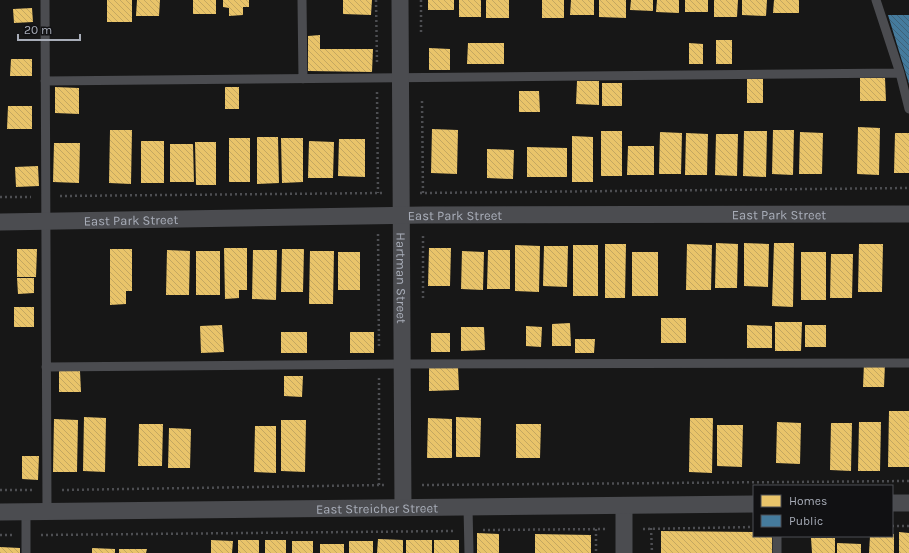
<svg xmlns="http://www.w3.org/2000/svg" width="909" height="553" viewBox="0 0 909 553" font-family="Karla,sans-serif">
  <style>
    .homes { fill: url(#homes-back-hatch) }
    .public { fill: url(#public-back-hatch) }
    .lines { fill: none; stroke-linecap: round; stroke-linejoin: round }
    .path { stroke: #4d4e52; stroke-width: 2.5; stroke-dasharray: 2 3; stroke-linecap: butt }
    .service { stroke: #4b4c50; stroke-width: 9 }
    .minor { stroke: #4b4c50; stroke-width: 17 }
    .labels { text-anchor: middle; dominant-baseline: central; stroke-width: 4; stroke-linejoin: round; paint-order: stroke }
    .street-label { font-size: 13px; fill: #a8adb8; stroke: #111113 }
  </style>
  <defs>
    <pattern id="homes-back-hatch" width="6" height="6" patternUnits="userSpaceOnUse"><rect width="6" height="6" fill="#e9c46a"/><path d="M-1 5l2 2M0 0l6 6M5-1l2 2" fill="none" stroke="#c4a760"/></pattern>
    <pattern id="public-back-hatch" width="6" height="6" patternUnits="userSpaceOnUse"><rect width="6" height="6" fill="#457b9d"/><path d="M-1 5l2 2M0 0l6 6M5-1l2 2" fill="none" stroke="#3e6279"/></pattern>
  </defs>
  <rect width="100%" height="100%" fill="#171717"/>
  <path class="homes" d="M107,0H132V22H107Z
    M137,0H160L159,16H136Z
    M193,0H216V14H193Z
    M223,0H249V7H243V15L229,16V8L223,7Z
    M343,0H372L371,15L343,14Z
    M428,0H454V10H428Z
    M459,0H481V17H459Z
    M486,0H509V18H486Z
    M542,0H564V18H542Z
    M571,0H594V15H570Z
    M599,0H626V18L599,17Z
    M631,0H653V11L630,10Z
    M657,0H679V13L656,12Z
    M685,0H708V12H685Z
    M714,0H738L737,17H714Z
    M742,0H767L766,16L742,15Z
    M774,0H799V13H773Z
    M32,8L33,22L14,23L13,9Z
    M320,35V49H373L372,72L308,71V36Z
    M716,40H732V64H716Z
    M468,43H504V64H467Z
    M689,43L703,44V64H689Z
    M429,48L450,49V70H429Z
    M11,59H32V76H10Z
    M860,78H885L886,101H860Z
    M747,79H763V103H747Z
    M577,81H599V105L576,104Z
    M602,83H622V106H602Z
    M55,87L79,88V114L55,113Z
    M225,87H239V109H225Z
    M519,91H539L540,112H519Z
    M8,106H32V129H7Z
    M858,127L880,128L879,175L857,174Z
    M432,129L458,130L457,174L431,173Z
    M110,130H132L131,184L109,183Z
    M773,130H794L793,175L772,174Z
    M601,131H622V176H601Z
    M744,131H767L766,177L743,176Z
    M660,132L682,133L681,174H659Z
    M800,132L823,133L822,174H799Z
    M686,133L708,134L707,175H685Z
    M895,133H909V173H894Z
    M716,134H738L737,176L715,175Z
    M572,136L593,137V182H572Z
    M257,137H278L279,183L257,184Z
    M229,138H250V182H229Z
    M281,138H303V182L282,183Z
    M339,139H365V177L338,176Z
    M141,141H164V183H141Z
    M309,141L334,142L333,178H308Z
    M195,142H216V185H196Z
    M54,143H80L79,183L53,182Z
    M170,144H193L194,182H170Z
    M628,146H654V175H627Z
    M527,147L567,148V177H527Z
    M487,149L514,150L513,179L487,178Z
    M38,166L39,186L16,187L15,167Z
    M716,243L738,244L737,288H715Z
    M744,243L769,244L768,287L744,286Z
    M774,243H794L793,307L772,306Z
    M605,244H626L625,298H605Z
    M687,244L712,245L711,290H686Z
    M859,244H883L882,292H858Z
    M515,245L540,246L539,292L515,291Z
    M573,245H598V296H573Z
    M544,246H568L567,287L543,286Z
    M224,248H247V290H239V298L225,299Z
    M429,248H451L450,286H428Z
    M17,249H37L36,277H17Z
    M110,249H132V291H126V304L110,305Z
    M282,249H304L303,292H281Z
    M167,250L190,251L189,295H166Z
    M253,250H277L276,300L252,299Z
    M488,250H510V289H487Z
    M196,251H220V295H196Z
    M310,251H334L333,304H309Z
    M462,251L484,252L483,290L461,289Z
    M338,252H360V290H338Z
    M632,252H658V296H632Z
    M801,252H826V300H801Z
    M831,254H853L852,298H830Z
    M17,278H34V293L18,294Z
    M14,307H34V327H14Z
    M661,318H686V343H661Z
    M775,322H802L801,351H775Z
    M570,323L571,346H552V324Z
    M222,325L224,352L201,353L200,326Z
    M747,325L772,326V348H747Z
    M805,325H826V347H805Z
    M526,326L542,327L541,347L526,346Z
    M461,327H484L485,350L461,351Z
    M281,332H307V353H281Z
    M350,332H374V353H350Z
    M431,333H450V352H431Z
    M575,339H595L594,353H575Z
    M864,363L885,364L884,387H863Z
    M458,367L459,390L429,391V368Z
    M59,371H80L81,392H59Z
    M284,376H303L302,397L284,396Z
    M889,411H909V467H888Z
    M84,417L106,418L105,472L83,471Z
    M456,417L481,418L480,457H456Z
    M428,418L452,419V458H427Z
    M690,418H713L712,473L689,472Z
    M54,419L78,420L77,472H53Z
    M281,420H306L305,472L281,471Z
    M777,422L801,423L800,464L776,463Z
    M859,422H881L880,471H858Z
    M831,423H852L851,471L830,470Z
    M139,424H163L162,466H138Z
    M516,424H541L540,458H516Z
    M717,425H743L742,467L717,466Z
    M255,426H276V473L254,472Z
    M169,428L191,429L190,468H168Z
    M22,456H39L38,480L22,479Z
    M661,531L754,532V536H772V553H661Z
    M899,532L909,533V553H899Z
    M477,533L499,534V553H477Z
    M535,534L591,535V553H535Z
    M892,534H894V553H869L870,536H892Z
    M811,538H835V553H812Z
    M378,539L403,540V553H377Z
    M211,540L233,541L232,553H211Z
    M238,540H259V553H238Z
    M265,540H286V553H265Z
    M406,540H432V553H406Z
    M434,540H459V553H434Z
    M292,541H313V553H292Z
    M349,541H373V553H349Z
    M837,543L861,544V553H837Z
    M320,544H344V553H320Z
    M0,547L20,548V553H0Z
    M92,548L115,549V553H92Z
    M119,549H147L146,553H119Z"/>
  <path class="public" d="M888,15H909V84Z"/>
  <g class="lines">
    <path class="path" d="M376,0L377,63
      M421,0V32
      M377,92L378,193
      M422,101L423,194
      M420,193L909,188
      M60,196L383,193
      M0,197H31
      M378,234L379,349
      M423,298V233
      M379,378V485
      M422,485L909,481
      M0,490H33
      M62,490L385,485
      M892,526H909
      M651,528L652,553
      M596,529V553
      M643,529L754,527
      M483,530L606,529
      M0,535H12
      M41,535L454,531"/>
    <path class="service" d="M45,0L47,511
      M302,0L303,79
      M876,0L900,73L909,109
      M45,81L900,73
      M46,367L402,364L909,363
      M468,507L469,553
      M26,511V553
      M777,536V553"/>
    <g class="minor">
      <path id="s1" d="M400,0L403,507"/>
      <path id="s2" d="M0,222L423,215L909,214"/>
      <path d="M892,503H909"/>
      <path d="M624,506V553"/>
      <path id="s3" d="M0,512L754,504"/>
    </g>
  </g>
  <g class="labels">
    <g class="street-label">
      <text stroke="none"><textPath href="#s2" startOffset="779">East Park Street</textPath></text>
      <text stroke="none"><textPath href="#s2" startOffset="455">East Park Street</textPath></text>
      <text stroke="none"><textPath href="#s2" startOffset="131">East Park Street</textPath></text>
      <text stroke="none"><textPath href="#s1" startOffset="278">Hartman Street</textPath></text>
      <text stroke="none"><textPath href="#s3" startOffset="377">East Streicher Street</textPath></text>
    </g>
  </g>
  <rect x="753" y="485" width="140" height="52" fill="#111113" stroke="#4d4f55"/>
  <rect x="761" y="495" width="20" height="12" fill="#e9c46a" stroke="#4d4f55"/>
  <text x="789" y="505" font-size="12" fill="#a8adb8">Homes</text>
  <rect x="761" y="515" width="20" height="12" fill="#457b9d" stroke="#4d4f55"/>
  <text x="789" y="525" font-size="12" fill="#a8adb8">Public</text>
  <path d="M18 34v6h62v-6" fill="none" stroke="#a8adb8" stroke-width="2"/>
  <text x="24" y="34" font-size="12" fill="#a8adb8" stroke="#111113" stroke-width="3" paint-order="stroke">20 m</text>
</svg>
